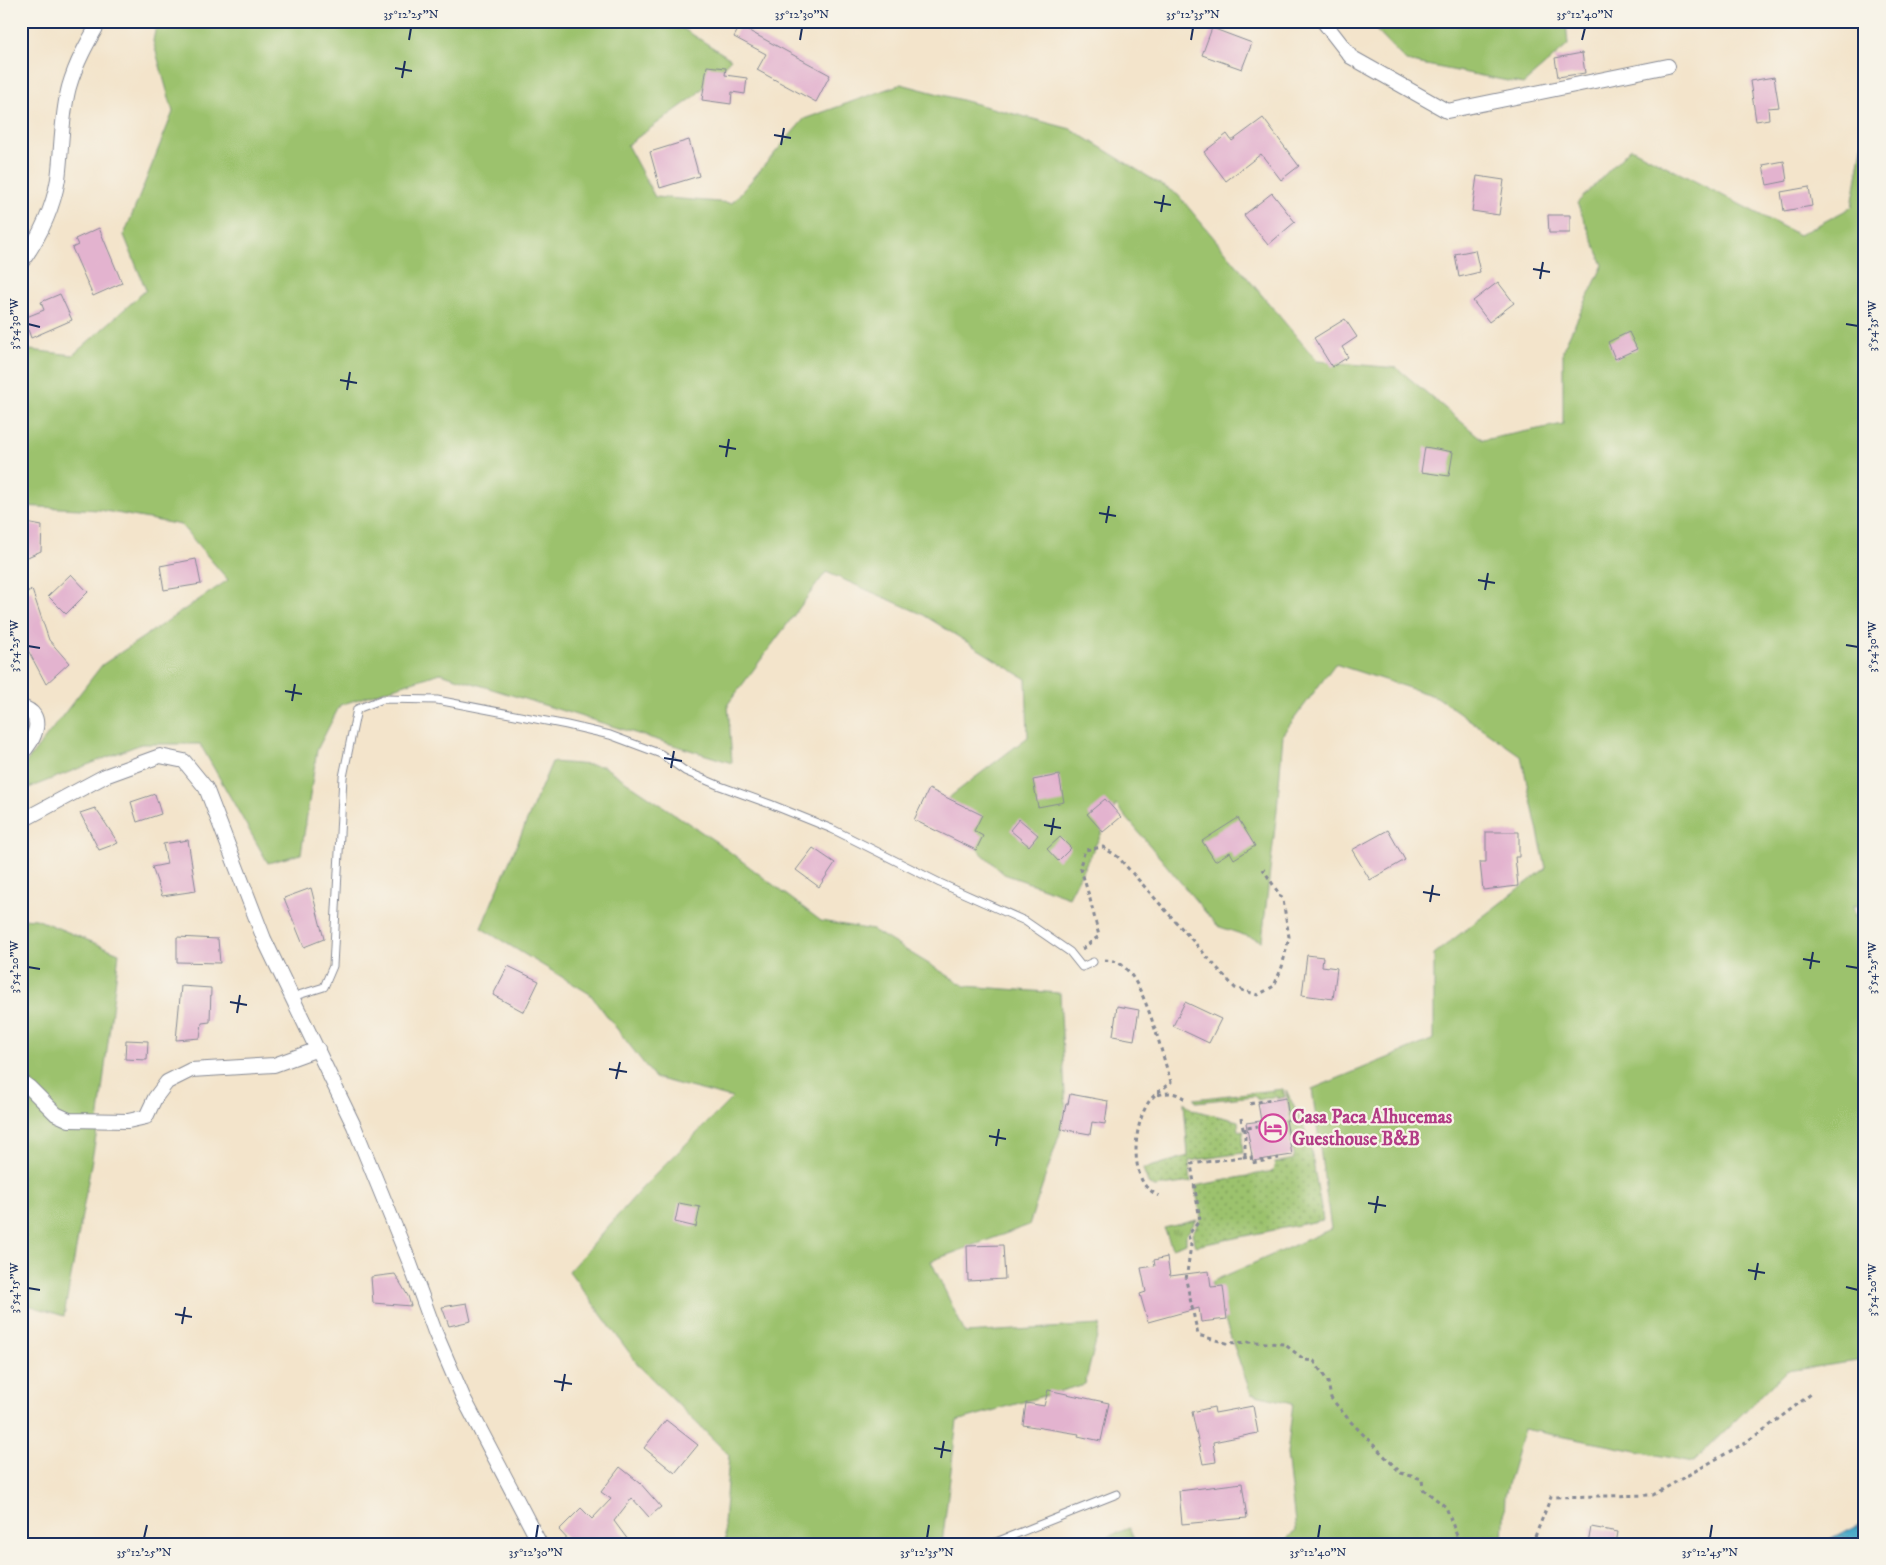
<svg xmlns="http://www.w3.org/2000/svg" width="1886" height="1565" viewBox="0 0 1886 1565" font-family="'IM FELL DW Pica',serif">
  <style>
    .grass { fill: #9cc26d; stroke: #5c7866 }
    .park { fill: url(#park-tufts); stroke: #5c7866 }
    .garden { fill: url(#garden-dots); stroke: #5c7866 }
    .water { fill: url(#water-ripples); stroke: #326c92 }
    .building { fill: #e3b3cf }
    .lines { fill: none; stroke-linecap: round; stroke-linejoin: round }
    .lane-casing { stroke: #878a94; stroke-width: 9 }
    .street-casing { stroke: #878a94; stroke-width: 16 }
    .path { stroke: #878a94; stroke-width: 3; stroke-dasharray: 4 4; stroke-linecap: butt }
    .lane { stroke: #fff; stroke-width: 7 }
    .street { stroke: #fff; stroke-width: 14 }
    .ticks { fill: none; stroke: #1b2f5e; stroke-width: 2 }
    .labels { text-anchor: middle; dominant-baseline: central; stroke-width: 4.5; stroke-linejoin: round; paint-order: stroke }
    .hotel-label { font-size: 19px; font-weight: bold; fill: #b23c85; stroke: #f7f3e8; text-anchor: start }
    .neatline { fill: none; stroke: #1b2f5e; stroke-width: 2 }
    .ticks-label { font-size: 12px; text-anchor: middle; fill: #1b2f5e }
  </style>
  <defs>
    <pattern id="park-tufts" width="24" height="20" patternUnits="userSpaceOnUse" patternTransform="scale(1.25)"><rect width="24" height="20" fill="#9cc26d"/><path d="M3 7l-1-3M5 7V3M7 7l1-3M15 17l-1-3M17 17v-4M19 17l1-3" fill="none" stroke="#7e9e5d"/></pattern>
    <pattern id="garden-dots" width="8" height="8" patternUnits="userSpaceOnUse" patternTransform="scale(1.25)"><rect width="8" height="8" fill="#9cc26d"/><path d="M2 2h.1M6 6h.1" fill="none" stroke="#7e9e5d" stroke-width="1.8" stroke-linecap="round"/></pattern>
    <pattern id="water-ripples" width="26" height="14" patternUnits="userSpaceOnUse" patternTransform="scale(1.25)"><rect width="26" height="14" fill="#48a9c7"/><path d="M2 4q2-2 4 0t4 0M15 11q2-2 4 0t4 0" fill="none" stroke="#3b8aa5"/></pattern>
  </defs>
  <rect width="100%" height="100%" fill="#f7f3e8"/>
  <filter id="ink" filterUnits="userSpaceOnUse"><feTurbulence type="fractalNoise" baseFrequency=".02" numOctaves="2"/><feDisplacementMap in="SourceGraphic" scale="10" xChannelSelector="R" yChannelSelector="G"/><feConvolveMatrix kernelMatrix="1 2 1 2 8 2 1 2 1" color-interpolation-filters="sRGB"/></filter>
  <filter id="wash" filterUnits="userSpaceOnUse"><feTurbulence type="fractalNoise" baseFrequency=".0096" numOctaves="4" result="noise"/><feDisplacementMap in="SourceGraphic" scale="20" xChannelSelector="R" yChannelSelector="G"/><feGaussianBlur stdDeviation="1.12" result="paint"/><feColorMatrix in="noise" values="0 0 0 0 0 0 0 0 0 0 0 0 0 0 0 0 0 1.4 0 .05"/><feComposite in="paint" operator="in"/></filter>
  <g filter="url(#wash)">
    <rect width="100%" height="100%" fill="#f3e4cb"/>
    <path class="grass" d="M157,21H671L731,59L694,97L627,145L655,197L732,203L804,119L901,84L1071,129L1178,195L1317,361L1397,368L1483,440L1563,424V349L1603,265L1577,203L1631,148L1799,235L1852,207L1865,129V909L1853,905L1865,962V1360L1786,1371L1693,1462L1524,1429L1505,1495L1503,1544H1280L1296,1531L1287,1454L1293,1403L1251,1394L1211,1282L1331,1229L1312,1089L1434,1039V954L1546,868L1521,756L1437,697L1335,664L1283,734L1277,810L1262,941L1217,926L1116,805L1069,897L1004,874L934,809L1028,737L1026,679L922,614L826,572L728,704L732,763L440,673L340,705L317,750L301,854L268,863L200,744H141L21,791V769L102,665L228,580L181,525L100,510L21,506V349L73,355L146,290L124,235L173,112L153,41Z
      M1367,21H1566L1568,45L1523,84L1406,61Z
      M552,762L603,766L718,843L821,921L873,930L965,986L1060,993L1066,1115L1029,1225L931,1261L965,1333L1100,1325L1085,1384L957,1421L942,1544H726L724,1524L729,1455L640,1367L569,1271L643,1187L732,1098L655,1078L590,994L481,928Z
      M21,918L36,919L119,953L97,1131L64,1316L21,1303Z
      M1129,1528L1136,1544H1090Z"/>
    <path class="park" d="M1197,1220L1186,1235V1243L1172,1248L1164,1228Z"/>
    <path class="garden" d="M1283,1089L1285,1097L1277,1099L1276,1096L1258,1100L1254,1096L1196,1102L1194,1099Z
      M1286,1090L1309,1138L1323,1220L1196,1246L1192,1234L1201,1218L1195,1186L1273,1171L1275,1163L1294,1159L1288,1122L1291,1121Z
      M1184,1102L1193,1110L1238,1121L1239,1131L1244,1130L1242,1140L1243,1153L1189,1161L1191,1182L1155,1187L1149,1185L1143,1169L1188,1156Z"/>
    <path class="water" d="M1865,1521V1544H1821Z"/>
    <g id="blocks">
      <path class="building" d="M740,26L830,75L816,102L757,70L766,54L734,37Z
        M1212,28L1252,43L1242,69L1202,55Z
        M1582,53L1585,73L1558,77L1555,58Z
        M707,66L726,68L725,75L747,78L745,94L732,92L731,104L702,100Z
        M1774,77L1779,107L1768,108L1769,119L1756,121L1750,81Z
        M1263,118L1299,166L1281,180L1261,154L1226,181L1204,152L1227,134L1232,141Z
        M689,140L699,176L660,188L650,152Z
        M1784,161L1787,181L1767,185L1763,165Z
        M1477,176L1504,180L1499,215L1472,211Z
        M1809,187L1812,206L1784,211L1781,192Z
        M1272,193L1295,222L1268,245L1244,215Z
        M1548,215H1570V233H1549Z
        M99,228L122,283L93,296L72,248L78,245L75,239Z
        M1475,250L1480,272L1459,277L1455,254Z
        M1498,282L1514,303L1489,322L1473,301Z
        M60,294L72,320L31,338L24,318L44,310L41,302Z
        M1345,319L1357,337L1342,347L1348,357L1332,367L1314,338Z
        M1629,332L1637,349L1615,359L1608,342Z
        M1425,447L1453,452L1449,476L1421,472Z
        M21,522L42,526L41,551L21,560Z
        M196,559L201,584L164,590L160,566Z
        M71,574L88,592L66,614L48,596Z
        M32,590L49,640L69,663L46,684L21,637V594Z
        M1059,775L1064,802L1038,807L1033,780Z
        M929,789L982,815L974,831L983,836L976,850L914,820Z
        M155,794L161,814L137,822L131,802Z
        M1105,799L1121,817L1103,832L1087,814Z
        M95,808L106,824L118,843L99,850L80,813Z
        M1238,818L1255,846L1234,859L1230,852L1215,861L1202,841Z
        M1019,819L1038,835L1029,846L1010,830Z
        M1388,830L1405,860L1370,880L1352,850Z
        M1486,832H1519V857H1515L1518,886L1483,890L1480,862H1486Z
        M1060,837L1071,848L1058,861L1047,849Z
        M188,840L196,891L162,896L152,867L167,864L163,844Z
        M813,848L835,863L819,887L796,870Z
        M311,888L324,939L304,947L284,898Z
        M177,937L218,939L220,963L177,962Z
        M1307,955L1323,957L1322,966L1337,968L1333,999L1302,995Z
        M508,966L539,981L524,1012L493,995Z
        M181,986L211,988L210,1022L202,1023L200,1038L176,1040Z
        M1185,1002L1221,1019L1209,1043L1173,1026Z
        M1117,1006L1139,1010L1134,1040L1113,1036Z
        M126,1040L148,1041L147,1060L125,1059Z
        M1070,1094L1108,1101L1105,1124L1092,1122L1090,1134L1061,1129L1066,1104H1068Z
        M1286,1098L1289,1120H1286L1292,1155L1253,1161L1246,1123L1261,1121L1258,1103Z
        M679,1203L700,1207L696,1227L675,1222Z
        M1003,1245L1005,1279L968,1281L967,1246Z
        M1167,1257L1170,1276L1209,1271L1211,1287L1223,1286L1227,1319L1201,1322L1199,1308L1148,1322L1140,1294L1146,1292L1141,1268L1155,1266L1154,1260Z
        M395,1274L408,1296L411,1306L373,1303L371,1277Z
        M467,1303L471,1321L449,1326L442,1307Z
        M1048,1390L1109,1403L1101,1441L1078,1436L1079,1434L1023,1425L1026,1403L1044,1406Z
        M1253,1406L1258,1433L1213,1442L1216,1462L1203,1464L1192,1412L1214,1407L1215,1413Z
        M666,1420L698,1445L675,1473L644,1448Z
        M620,1467L640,1483L661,1507L649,1517L632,1498L614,1521L631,1544H572L559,1530L581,1508L592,1519L611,1499L601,1492Z
        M1242,1483L1247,1518L1182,1524L1179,1491Z
        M1591,1527L1618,1532L1616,1544H1588Z"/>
    </g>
  </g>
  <g filter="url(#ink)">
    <use href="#blocks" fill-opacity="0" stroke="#878a94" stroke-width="1"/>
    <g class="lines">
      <g class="lane-casing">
        <path id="lane" d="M292,997L324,987L333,966L343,777L357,709L383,699L437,700L567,725L610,735L661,754L685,771L720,786L770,804L832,829L940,883L1025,921L1070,952L1082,967L1093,962
          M991,1544L1117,1494"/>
      </g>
      <g class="street-casing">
        <path id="street" d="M1323,21L1351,57L1447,111L1668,66
          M21,263C39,238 53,209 58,179C62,148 61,117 69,87C76,63 87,43 100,21
          M21,707C47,713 35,741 21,754
          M21,821L105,776L160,756L184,761L206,788L264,939L354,1126L409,1261L435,1332L463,1397L540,1544
          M21,1081L29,1087L56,1114L69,1120L128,1121L146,1117L155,1098L167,1082L191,1070L274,1065L318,1049"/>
      </g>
      <path class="path" d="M1082,949L1099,936L1090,899L1080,866L1085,850L1103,847L1118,857L1235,988L1258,995L1274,986L1282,967L1289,937L1283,900L1263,869
        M1104,960C1111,960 1116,961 1122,965C1146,984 1161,1052 1171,1082C1164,1088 1153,1095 1148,1103C1135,1124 1131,1163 1144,1184C1147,1189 1154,1193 1159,1196
        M1158,1095C1171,1091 1176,1093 1187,1100
        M1250,1104L1271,1099
        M1241,1118L1243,1129L1258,1126
        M1245,1128V1156L1242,1157L1251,1156L1252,1163L1279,1158
        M1242,1157L1191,1164L1200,1220L1188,1235L1191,1245L1186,1280L1198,1335L1226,1343L1254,1342L1284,1344L1305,1360L1314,1361L1328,1382L1331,1398L1350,1421L1401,1473L1422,1479L1423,1489L1446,1507L1460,1544
        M1532,1544L1551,1497L1653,1495L1741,1445L1765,1429L1811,1394"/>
      <use href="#lane" class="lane"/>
      <use href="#street" class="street"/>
    </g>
  </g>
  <path class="ticks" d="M409,40L411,28M800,40L802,28M1191,40L1193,28M1582,40L1585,28M395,68L412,71M402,78L405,61M774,135L791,138M781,145L784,128M1154,202L1171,205M1161,212L1164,195M1533,269L1550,272M1540,279L1543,262M28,324L40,327M1846,324L1858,326M340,380L357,383M347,390L350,372M719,446L736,449M726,457L729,439M1099,513L1116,516M1106,523L1109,506M1478,580L1495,583M1485,590L1488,573M1846,645L1858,647M28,646L40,648M285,691L302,694M292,701L295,684M664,758L682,761M671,768L674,751M1044,825L1061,828M1051,835L1054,818M1423,892L1440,895M1430,902L1433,885M1803,959L1820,962M1846,966L1858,968M28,967L40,969M1810,969L1813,952M230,1002L247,1005M237,1013L240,995M609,1069L627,1072M616,1079L620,1062M989,1136L1006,1139M996,1146L999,1129M1368,1203L1386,1206M1375,1213L1378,1196M1748,1270L1765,1273M1755,1280L1758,1263M1846,1287L1858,1290M28,1288L40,1290M175,1314L192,1317M182,1324L185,1307M554,1381L572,1384M562,1391L565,1374M934,1448L951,1451M941,1458L944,1441M144,1538L147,1525M536,1538L538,1525M927,1538L929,1525M1318,1538L1320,1525M1710,1538L1712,1525"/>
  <defs>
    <g id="hotel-ring" transform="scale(1.4375)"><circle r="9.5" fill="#f7f3e8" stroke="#d1479c" stroke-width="1.5"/><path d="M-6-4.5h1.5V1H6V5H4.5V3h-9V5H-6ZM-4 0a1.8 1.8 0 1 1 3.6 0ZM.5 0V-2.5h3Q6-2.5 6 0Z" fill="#d1479c"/></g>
  </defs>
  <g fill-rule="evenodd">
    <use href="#hotel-ring" x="1273" y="1128"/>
  </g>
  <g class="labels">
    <g class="hotel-label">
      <text x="1292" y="1117">Casa Paca Alhucemas<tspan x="1292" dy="22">Guesthouse B&amp;B</tspan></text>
    </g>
  </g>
  <rect width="1886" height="1565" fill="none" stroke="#f7f3e8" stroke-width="55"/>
  <rect x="28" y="28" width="1830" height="1510" class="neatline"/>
  <g class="ticks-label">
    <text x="411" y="18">35°12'25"N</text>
    <text x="802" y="18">35°12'30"N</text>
    <text x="1193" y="18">35°12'35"N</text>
    <text x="1585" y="18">35°12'40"N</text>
    <text transform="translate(14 324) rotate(-90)" y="4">3°54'30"W</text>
    <text transform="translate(1872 326) rotate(-90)" y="4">3°54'35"W</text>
    <text transform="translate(14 646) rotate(-90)" y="4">3°54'25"W</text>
    <text transform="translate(1872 647) rotate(-90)" y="4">3°54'30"W</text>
    <text transform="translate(14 967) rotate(-90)" y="4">3°54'20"W</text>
    <text transform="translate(1872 968) rotate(-90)" y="4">3°54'25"W</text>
    <text transform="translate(14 1288) rotate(-90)" y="4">3°54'15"W</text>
    <text transform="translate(1872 1290) rotate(-90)" y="4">3°54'20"W</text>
    <text x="144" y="1556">35°12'25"N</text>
    <text x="536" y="1556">35°12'30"N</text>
    <text x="927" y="1556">35°12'35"N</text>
    <text x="1318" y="1556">35°12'40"N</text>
    <text x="1710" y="1556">35°12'45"N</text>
  </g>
</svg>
